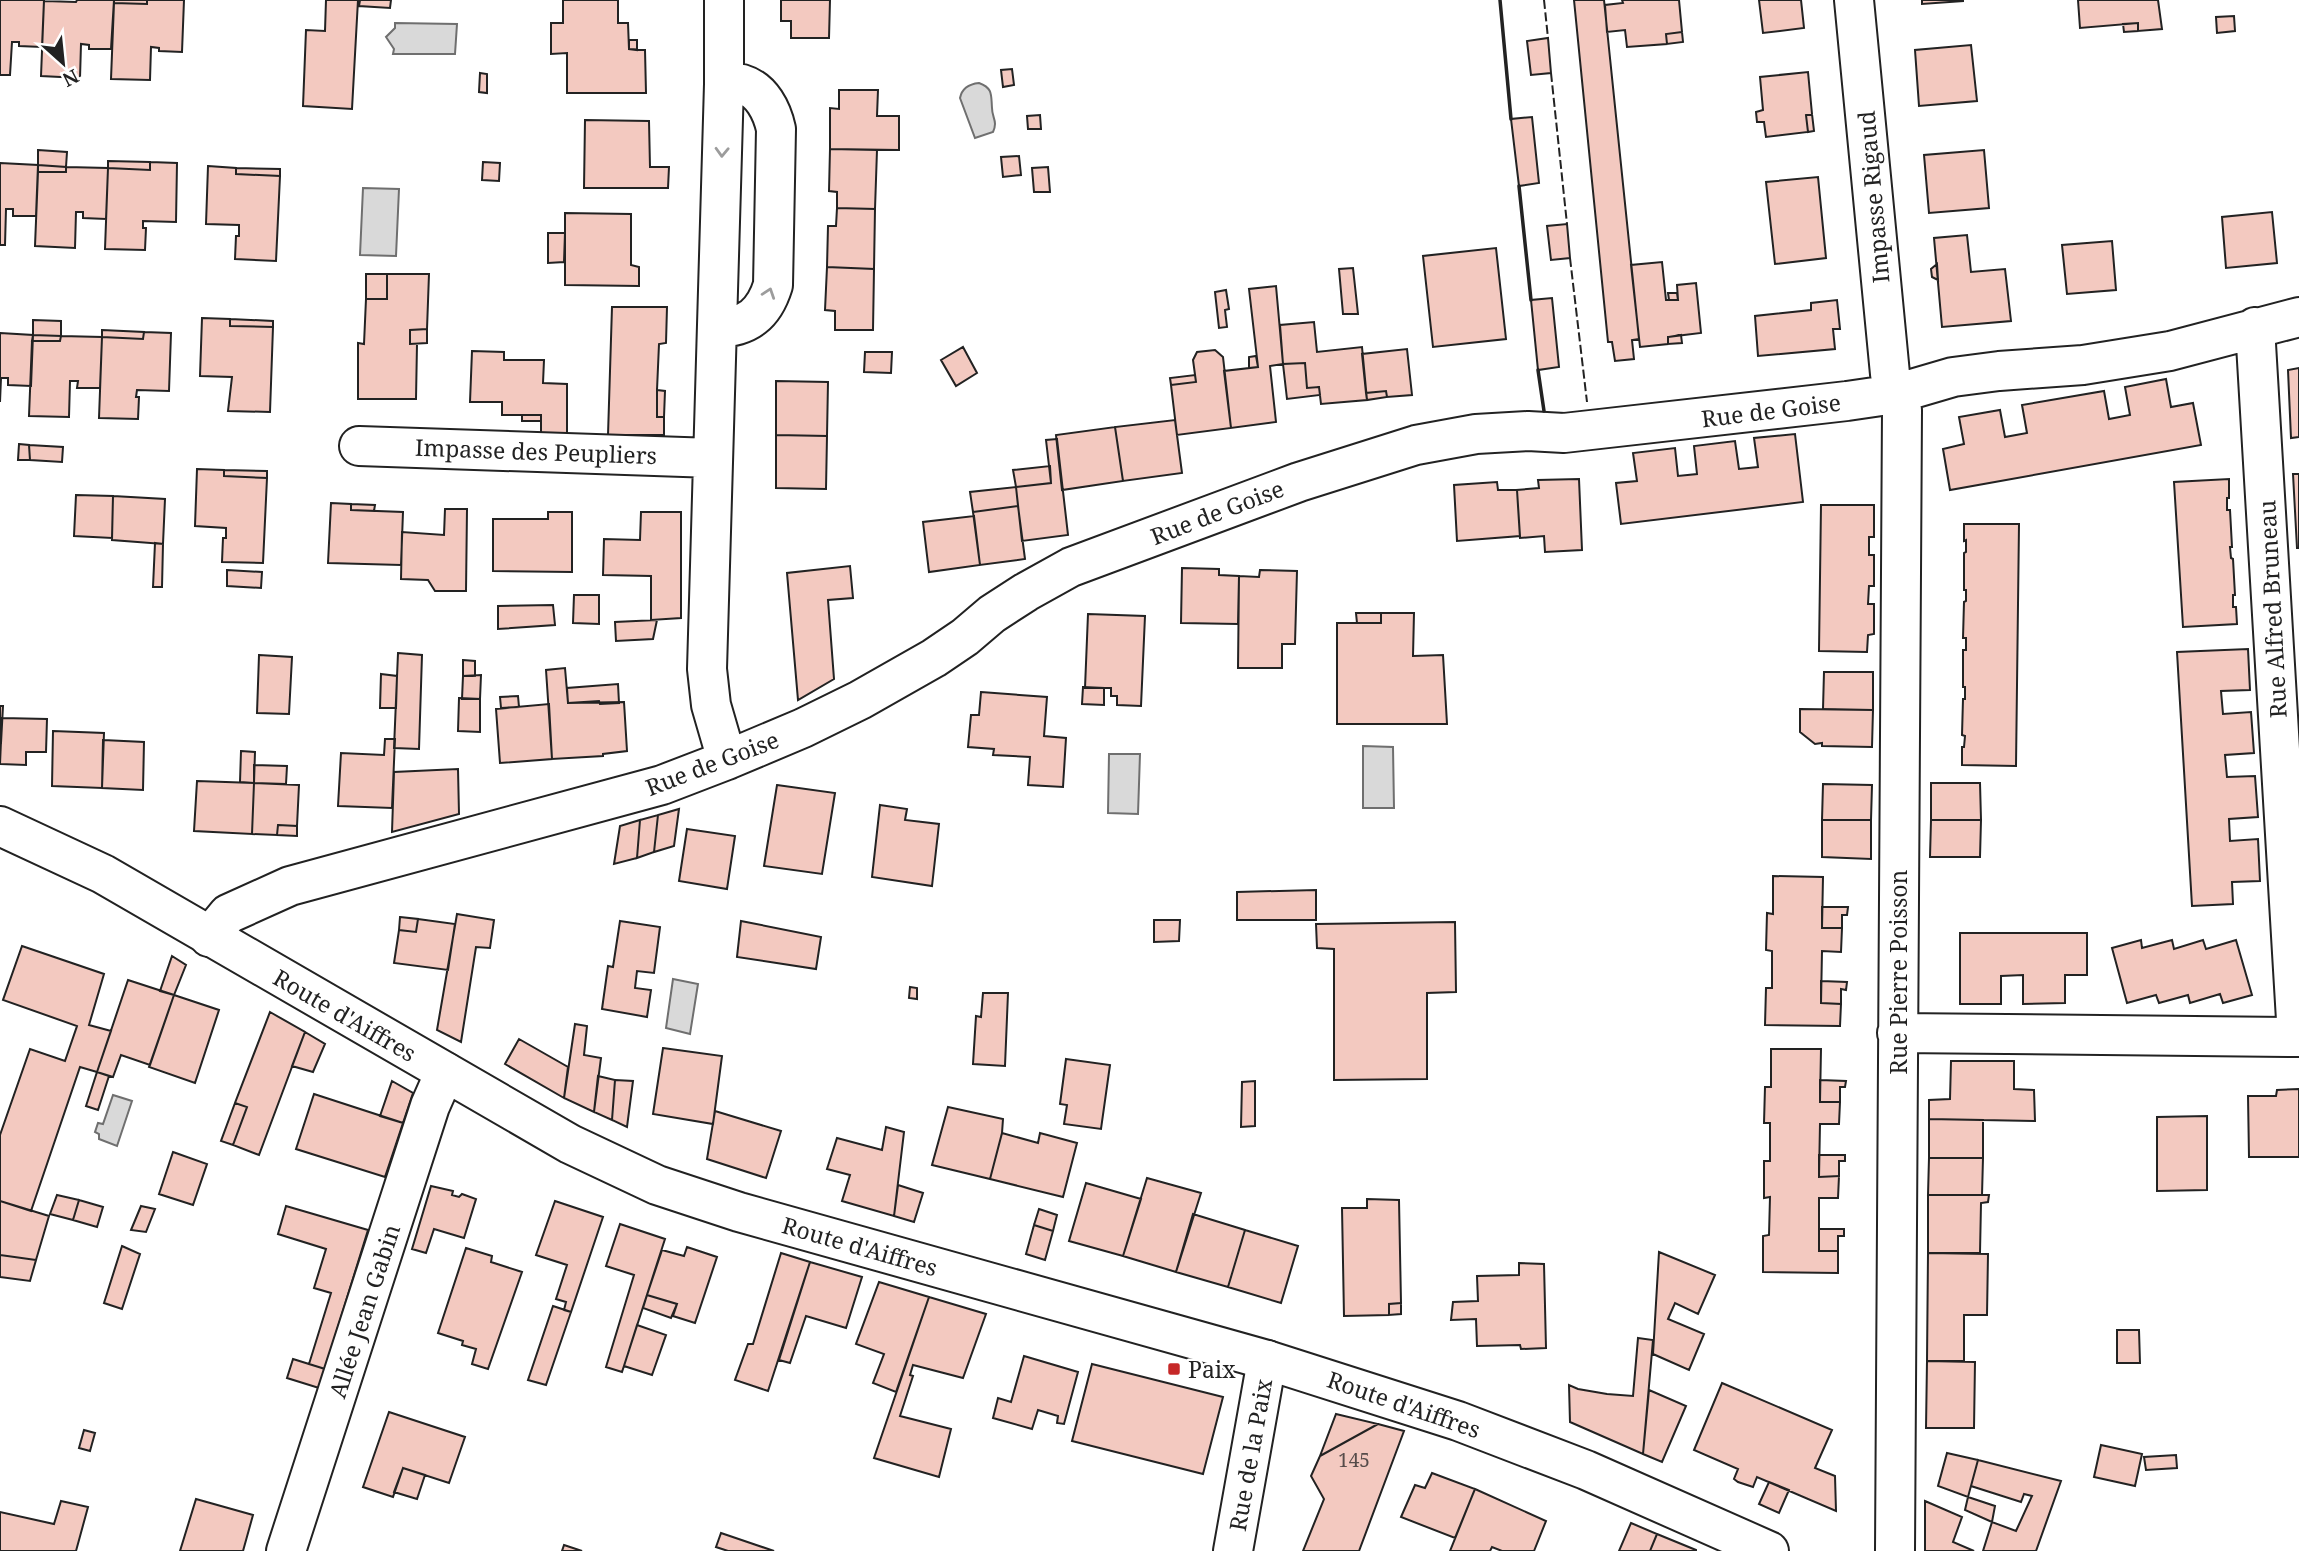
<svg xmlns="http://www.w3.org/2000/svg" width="2299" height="1551" viewBox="0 0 2299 1551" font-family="'Noto Serif',serif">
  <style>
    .water { fill: #d9d9d9; stroke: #6f6f6f; stroke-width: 2 }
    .building { fill: #f3c9c0; stroke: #222; stroke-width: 2 }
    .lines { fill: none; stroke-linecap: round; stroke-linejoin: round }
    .minor-casing { stroke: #222; stroke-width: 42 }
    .major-casing { stroke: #222; stroke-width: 42 }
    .minor { stroke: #fff; stroke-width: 38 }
    .major { stroke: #fff; stroke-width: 38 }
    .fence { stroke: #222; stroke-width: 2; stroke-dasharray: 9 3.5; stroke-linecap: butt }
    .wall { stroke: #222; stroke-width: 3.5 }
    .oneway { stroke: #9c9c9c }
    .poi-dot { fill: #c62828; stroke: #fff; stroke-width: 2.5 }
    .labels { text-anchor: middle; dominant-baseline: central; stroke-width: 5; stroke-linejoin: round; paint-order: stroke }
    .number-label { font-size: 19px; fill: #564c4a }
    .street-label { font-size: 23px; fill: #222; stroke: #fff }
    .poi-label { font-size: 23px; fill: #222; stroke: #fff; text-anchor: start }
  </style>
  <rect width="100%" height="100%" fill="#fff"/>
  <path class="water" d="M395,23L457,24L455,54H393L394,49L386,37L395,28Z
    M979,83C993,88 991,95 992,108C992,118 998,121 993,132L975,138L960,98C962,88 969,84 979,83Z
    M363,188L399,189L396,256L360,255Z
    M1363,746L1393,747L1394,808H1363Z
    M1109,754H1140L1138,814L1108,813Z
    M673,979L698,984L690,1034L666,1028Z
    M113,1095L132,1101L117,1146L99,1139V1134L95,1132L98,1123L103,1124Z"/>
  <path class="building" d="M0,0H44L42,47L19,46V42H12L10,75H0Z
    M77,0H114L111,49H89V45L81,44L80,78L41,76L44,1L76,2Z
    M114,0H147V4L114,3Z
    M147,0H184L182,52L159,51V48L151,47L150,80L111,79L114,3L147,4Z
    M326,0H358L352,109L303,106L306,30L325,31Z
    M360,0H391L390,8L359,6Z
    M563,0H618V23H628L629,49L645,50L646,93H567V53L551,54V23H563Z
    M781,0H830L829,38H791V21H781Z
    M1574,0H1604L1639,339L1632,340L1634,359L1615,361L1612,342H1608Z
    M1622,0H1679L1682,32L1666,34L1667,44L1627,47L1625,30L1607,32L1605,5L1623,3Z
    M1759,0H1801L1804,28L1763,33Z
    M1922,0H1963V1L1922,4Z
    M2078,0H2158L2162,29L2138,31V23L2080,28Z
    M2234,16L2235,31L2217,33L2216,17Z
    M2138,23V31L2124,32L2123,24Z
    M1682,32L1683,42L1667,44L1666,34Z
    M1548,38L1551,73L1531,75L1527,41Z
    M629,40H637V50L629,49Z
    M1971,45L1977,101L1919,106L1915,50Z
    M1012,69L1014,85L1003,87L1001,70Z
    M1808,72L1812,114L1806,115L1808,132L1766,137L1764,122H1757L1756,112L1763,110L1760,77Z
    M480,73L487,74V93L479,92Z
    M839,90H878L877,116H899V150L830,149V108L839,109Z
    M1812,114L1814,131L1808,132L1806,115Z
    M1040,115L1041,129H1028L1027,116Z
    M1532,117L1539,183L1519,186L1511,119Z
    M585,120L649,121L650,167H669L668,188H584Z
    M830,149L877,150L875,209L837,208V192L829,191Z
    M38,150L67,152L66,167L38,165Z
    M1984,150L1989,208L1929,213L1924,155Z
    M1019,156L1021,175L1003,177L1001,157Z
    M108,161L150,162V170L108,168Z
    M150,162L177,163L176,222L143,221V228H146L145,250L105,249L108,168L150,170Z
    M483,162L500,163L499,181L482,180Z
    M0,163L38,165L36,216H13V209H6L5,245H0Z
    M38,165L66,167V172H38Z
    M208,166L236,168V174L280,176L276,261L235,259L236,236H239V225L206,224Z
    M66,167L108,168L106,219L83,218V212H76L75,248L35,246L38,172H66Z
    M1048,167L1050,192H1034L1032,168Z
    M236,168L280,169V176L236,174Z
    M1818,177L1826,258L1775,264L1766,182Z
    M837,208L875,209L874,269L827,267L828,226H836Z
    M2272,212L2277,263L2226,268L2222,217Z
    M565,213L631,214V265L639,267V286L565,285Z
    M1567,224L1570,258L1551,260L1547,226Z
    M548,233H565L564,262L548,263Z
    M1967,235L1971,272L2005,269L2011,321L1942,327L1934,238Z
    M2112,241L2116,290L2067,294L2062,245Z
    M1496,248L1506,339L1433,347L1423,256Z
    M1662,262L1666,300H1678L1677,285L1696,283L1701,333L1668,337V344L1640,347L1631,265Z
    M1937,264L1938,280L1932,277L1931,269Z
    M827,267L874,269L873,330H835V311L825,310Z
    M1353,268L1358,314H1343L1339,269Z
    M366,274H387V299H366Z
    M387,274H429L427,329L410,330V344H417L416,399H358V343L364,344L366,299H387Z
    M1276,286L1283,364L1270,366L1276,422L1231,428L1224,371L1258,367L1249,289Z
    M1226,290L1229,309L1225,310L1227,327L1219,328L1215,292Z
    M1668,293H1677L1678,300H1669Z
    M1552,298L1559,367L1538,370L1531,300Z
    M1837,300L1840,329H1833L1835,349L1758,356L1755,316L1811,310V303Z
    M612,307H667L666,343L659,344L657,390V417H664V435H608Z
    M202,318L230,319V326L273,327L270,412L228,411L232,377L200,376Z
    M230,319L273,321V327L230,326Z
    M33,320L61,321V336L33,335Z
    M1314,322L1317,352L1362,347L1367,400L1321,404L1319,387L1307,388L1305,363L1283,364L1280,325Z
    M427,329V343L410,344V330Z
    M102,330L144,332L143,339L102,337Z
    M144,332L171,333L169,391L137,390L136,397H139L138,419L99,418L102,337L143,339Z
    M0,333L33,335L31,386L8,385V378H1L0,402Z
    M33,335L61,336L60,341H32Z
    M1681,335L1682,343L1668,344V337Z
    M61,336L102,337L100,388H77L78,381H70L69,417L29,416L32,341H60Z
    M963,347L977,373L956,386L941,360Z
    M1407,349L1412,395L1387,397L1386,391L1366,393L1362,354Z
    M1215,350L1223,357L1231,428L1177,435L1171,385L1196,382L1193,360L1197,352Z
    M472,351L504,352V360H544L543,383L567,384V435L541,434V415H502V402H470Z
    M865,352H892L891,373L864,372Z
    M1256,356L1258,367L1249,368V357Z
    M1305,363L1307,388L1319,387L1320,395L1287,399L1283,364Z
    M2299,368V437L2291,438L2288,370Z
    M1195,375L1196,382L1171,385L1170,378Z
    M2166,379L2171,407L2193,403L2201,445L1950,490L1943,449L1964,444L1959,417L2000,410L2005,437L2027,433L2022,405L2104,391L2109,419L2130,415L2125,387Z
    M776,381L828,382L827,436L776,435Z
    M657,390L665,391L664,417H657Z
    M1386,391L1387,397L1367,400L1366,393Z
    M522,415H541V421H522Z
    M1175,420L1182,473L1123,481L1115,427Z
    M1115,427L1123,481L1062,490L1056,435Z
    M1795,434L1803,502L1621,524L1616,483L1637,481L1633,453L1675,448L1678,476L1697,474L1694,446L1735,441L1739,469L1758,467L1754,438Z
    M776,435L827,436L826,489L776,488Z
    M1057,439L1068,535L1022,541L1016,487L1051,483L1046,440Z
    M19,444L29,445L30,460H18Z
    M29,445L63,447L62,462L30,460Z
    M1050,466L1051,483L1016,487L1013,470Z
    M197,469L224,470V476L267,478L263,563L222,562L223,538H226V528L195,526Z
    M224,470L267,471V478L224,476Z
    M2293,474H2299V548H2297Z
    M1579,479L1582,550L1545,552L1544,536L1520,538L1517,490L1539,488L1538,480Z
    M2229,479V498H2227V510H2230L2232,547H2230L2231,558L2233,559L2235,595H2233V607H2236L2237,624L2183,627L2174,482Z
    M1497,482L1498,490H1517L1520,536L1457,541L1454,485Z
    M1016,487L1018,506L973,512L970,492Z
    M76,495L113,496L112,538L74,536Z
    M113,496L165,499L163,544L112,540Z
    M331,503L351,504V510L403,512L401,565L328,563Z
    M351,504L375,505L374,511L351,510Z
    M1821,505H1874V537H1869V555H1874V586H1869L1868,604H1874V634L1868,635L1867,652L1819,651Z
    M1018,506L1025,559L980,565L973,512Z
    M445,509H467L466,591H435L428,580L401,579L402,532L444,535Z
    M548,512H572V572L493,571V519H548Z
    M641,512H681V618L651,620V576L603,575L604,539L640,540Z
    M974,516L980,565L929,572L923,522Z
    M1964,524H2019L2016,766L1962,765V747H1964L1965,736L1962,735L1963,699H1965V687H1963V650H1966V638H1963L1964,602L1966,601V590H1964V553L1966,552V540L1964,541Z
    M155,543L163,544L162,587H153Z
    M850,566L853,598L828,600L834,679L798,700L787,573Z
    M1182,568L1219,569V575L1239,576L1238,624L1181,623Z
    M227,570L262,572L261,588L227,586Z
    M1260,570L1297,571L1295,644H1282V668H1238L1239,576L1259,577Z
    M574,595H599V624L573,623Z
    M553,605L555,625L498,629V606Z
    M1356,613H1381V623H1357Z
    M1381,613H1414L1413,656L1443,655L1447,724H1337V623H1381Z
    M1088,614L1145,616L1141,706L1117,705V696H1111V688H1085Z
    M657,620L653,639L616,641L615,622Z
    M2248,649L2250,690L2221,691L2223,714L2251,712L2254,753L2225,755L2227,777L2255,776L2258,817L2229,819L2230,841L2258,839L2260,881L2232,882L2233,904L2192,906L2177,652Z
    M398,653L422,655L419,749L394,748Z
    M259,655L292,657L289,714L257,713Z
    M463,660L475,661V676H463Z
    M565,668L568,703L624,702L627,751L603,754V756L552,759L546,670Z
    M1824,672H1873V710L1823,709Z
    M381,674L397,676L396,708H380Z
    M481,675L480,699H462L463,676Z
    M618,684L619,703L600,704L599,701L568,703L567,688Z
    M1083,687L1104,688V705L1082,704Z
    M981,692L1047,697L1044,736L1066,738L1063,787L1028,785L1030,757L993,755L994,749L968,747L971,715H979Z
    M518,696L519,707L501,708L500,697Z
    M459,698L480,699V732L458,731Z
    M549,704L552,759L500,763L496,709Z
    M0,706H3L1,743H0Z
    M1800,709L1873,710L1872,747L1822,746V743L1815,744L1800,732Z
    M2,718L47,719L46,752H26V765L0,764Z
    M53,731L104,733L102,788L52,786Z
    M385,739H395L392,808L338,806L341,753L384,755Z
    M103,740L144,742L143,790L102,788Z
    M241,751L255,752L254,783L240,782Z
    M254,765L287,766L286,784L254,783Z
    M458,769L459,814L392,832L394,772Z
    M197,781L254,783L252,834L194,831Z
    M254,783L299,785L297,826L278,825L277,835L252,834Z
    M1931,783H1980L1981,820H1931Z
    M1823,784L1872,785L1871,820H1822Z
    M777,785L835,793L822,874L764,866Z
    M880,805L907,809L905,820L939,824L932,886L872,877Z
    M679,809L674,846L654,852L658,815Z
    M658,815L654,852L637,858L640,820Z
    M640,820L637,858L614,864L620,826Z
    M1822,820H1871V859L1822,857Z
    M1931,820H1981L1980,857H1930Z
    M278,825L297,826V836L277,835Z
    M687,829L735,836L727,889L679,881Z
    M1773,876L1823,877L1822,928H1842L1841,952L1822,951L1821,1003L1841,1004L1840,1026L1765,1025L1766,988H1772V951L1766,950L1767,913L1773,914Z
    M1316,890V920H1237V892Z
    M1822,907H1848L1847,915H1842V928H1822Z
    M457,914L494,920L490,948L476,947L461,1042L437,1030Z
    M400,917L418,919L416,932L399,930Z
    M418,919L455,924L448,970L394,963L399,930L416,932Z
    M1154,920H1180L1179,941L1154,942Z
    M620,921L660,927L654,973L637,971L635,988L651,990L647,1017L602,1009L608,966L613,967Z
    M741,921L821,937L816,969L737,957Z
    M1455,922L1456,992L1427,993V1079L1334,1080V949L1317,948L1316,924Z
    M1960,933H2087V975H2065V1003L2023,1004V975L2001,976V1004H1960Z
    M2141,940L2142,948L2172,940L2174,949L2203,940L2206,949L2236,940L2252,995L2223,1003L2220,994L2190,1003L2188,995L2159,1003L2156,995L2127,1003L2112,948Z
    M22,946L104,974L89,1025L111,1031L97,1072L80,1067L31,1211L0,1201V1135L30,1049L65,1061L77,1026L3,1000Z
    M172,956L186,965L174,995L160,991Z
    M128,980L174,995L150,1065L121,1055L113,1077L97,1072Z
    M1821,981L1847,982L1846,990L1841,989V1004L1821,1003Z
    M910,987L917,988V999L909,998Z
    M983,993H1008L1005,1066L973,1064L976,1016L981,1017Z
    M174,995L219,1010L195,1083L149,1067Z
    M270,1012L305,1032L259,1155L233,1145L247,1107L235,1103Z
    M575,1024L587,1026L584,1055L601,1058L594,1112L564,1098Z
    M305,1032L325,1044L313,1072L292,1066Z
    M519,1039L568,1067L564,1098L505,1064Z
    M663,1048L722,1056L713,1124L653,1114Z
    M1771,1049H1821L1820,1102H1840L1839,1124H1820L1819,1177L1839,1176L1838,1198H1819V1251H1838V1273L1763,1272V1236L1769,1235L1770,1197L1764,1198V1161H1770V1123H1764L1765,1087H1771Z
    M1066,1059L1110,1065L1101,1129L1064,1124L1067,1105L1060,1104Z
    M1951,1061H2014V1089L2034,1090L2035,1121L1929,1119V1100L1950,1099Z
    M97,1072L109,1076L98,1110L86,1106Z
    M598,1076L615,1080L612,1120L594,1112Z
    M615,1080L633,1081L627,1127L612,1120Z
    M1820,1080L1846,1081L1845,1087H1840V1102H1820Z
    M392,1081L413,1093L403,1123L380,1116Z
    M1255,1081V1126L1241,1127L1242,1082Z
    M2299,1089V1157H2249L2248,1096H2276L2277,1090Z
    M314,1094L403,1123L385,1177L296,1149Z
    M235,1103L247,1107L233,1145L221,1141Z
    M948,1107L1003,1119L1002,1133L990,1179L932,1165Z
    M715,1111L781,1131L766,1178L707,1159Z
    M2207,1116V1190L2157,1191V1117Z
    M1929,1119L1983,1120V1158H1929Z
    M886,1127L904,1132L894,1216L842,1201L850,1175L827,1169L837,1138L882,1150Z
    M1002,1133L1038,1143L1040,1133L1077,1143L1063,1197L990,1179Z
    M173,1152L207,1164L193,1205L159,1194Z
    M1819,1155H1845V1161H1839V1176L1819,1177Z
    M1929,1158H1983L1982,1195H1928Z
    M1147,1178L1201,1193L1176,1272L1123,1256Z
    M1086,1183L1141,1199L1123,1256L1069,1241Z
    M898,1185L923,1193L914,1222L894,1216Z
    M431,1186L453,1191L452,1195L459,1197L462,1194L476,1199L464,1238L434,1229L426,1253L412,1249Z
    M57,1195L79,1200L73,1220L50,1214Z
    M1928,1195H1989L1988,1202L1981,1203L1980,1253H1928Z
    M1367,1199L1399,1200L1401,1303L1389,1304V1315L1344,1316L1342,1208H1367Z
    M79,1200L103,1207L97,1227L73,1220Z
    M0,1201L49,1216L36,1260L0,1255Z
    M555,1201L603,1217L571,1312L564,1310L566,1302L556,1299L567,1265L536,1255Z
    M141,1206L155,1209L146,1232L131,1230Z
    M286,1206L368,1230L325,1369L309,1364L331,1293L314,1288L326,1249L278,1234Z
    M1039,1209L1057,1215L1053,1231L1034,1225Z
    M1193,1214L1245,1230L1228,1287L1176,1272Z
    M620,1224L665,1239L622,1372L606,1367L634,1275L606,1266Z
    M1034,1225L1053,1231L1045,1260L1026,1254Z
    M1819,1229H1844V1236H1838V1251H1819Z
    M1245,1230L1298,1246L1281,1303L1228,1287Z
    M122,1246L140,1254L122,1309L104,1303Z
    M687,1247L717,1257L695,1323L673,1316L677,1304L647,1295L662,1250L684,1256Z
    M466,1248L492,1256L491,1262L522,1272L488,1369L472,1364L476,1349L462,1345L463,1341L438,1333Z
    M1659,1252L1715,1275L1698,1314L1675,1303L1668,1319L1704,1334L1689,1370L1653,1354Z
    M781,1253L810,1262L768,1391L735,1380L748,1344H753Z
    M1928,1253L1988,1254L1987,1315H1964V1361H1927Z
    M0,1255L36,1260L30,1281L0,1277Z
    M810,1262L862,1277L846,1328L806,1316L790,1363L779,1360Z
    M1519,1263L1544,1264L1546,1348L1521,1349L1520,1345L1477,1346L1476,1319L1451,1320L1453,1302L1478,1301L1477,1276L1519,1275Z
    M879,1282L929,1297L896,1392L873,1383L884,1354L856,1344Z
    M647,1295L677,1304L671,1318L643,1308Z
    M929,1297L986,1314L963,1378L913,1365L910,1375L913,1376L900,1416L951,1429L939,1477L874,1458Z
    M1401,1303V1314L1389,1315V1304Z
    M553,1306L571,1312L546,1385L528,1380Z
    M637,1325L666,1335L652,1375L624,1366Z
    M2117,1330H2139L2140,1363H2117Z
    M1638,1338L1653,1340L1643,1454L1570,1422L1569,1385L1578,1389L1607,1394L1633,1396Z
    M1024,1356L1078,1372L1064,1424L1057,1423L1058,1416L1038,1410L1032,1429L993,1418L998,1398L1011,1402Z
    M293,1359L325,1369L319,1388L287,1378Z
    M1927,1361L1975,1362L1974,1428H1926Z
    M1092,1364L1223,1397L1203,1474L1072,1441Z
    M1722,1383L1832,1430L1815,1468L1835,1476L1836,1511L1757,1477L1753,1487L1738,1482L1734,1479L1738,1469L1694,1450Z
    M1649,1390L1686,1406L1662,1462L1643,1454Z
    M389,1412L465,1437L449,1483L403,1468L393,1497L363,1487Z
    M1336,1414L1378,1424L1320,1456Z
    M1378,1424L1404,1431L1359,1551H1303L1324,1499L1311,1476L1320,1456Z
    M84,1430L95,1433L90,1451L79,1448Z
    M2101,1445L2142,1454L2135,1486L2094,1477Z
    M1947,1453L1978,1460L1968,1497L1938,1486Z
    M2176,1455L2177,1468L2146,1470L2144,1457Z
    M1978,1460L2061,1481L2036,1551H1983L1992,1522L2016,1531L2032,1496L2024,1494L2021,1502L1971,1486Z
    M403,1468L425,1475L417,1499L394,1492Z
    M1432,1473L1475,1489L1455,1538L1401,1517L1415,1485L1425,1488Z
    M1769,1482L1789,1490L1779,1513L1759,1504Z
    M1475,1489L1546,1521L1534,1551H1502L1492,1547L1490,1551H1450Z
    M1968,1497L1995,1506L1992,1522L1965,1510Z
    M196,1499L253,1515L243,1551H180Z
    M61,1501L88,1507L76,1551H0V1512L54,1524Z
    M1925,1501L1962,1517L1953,1542L1974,1551H1925Z
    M1631,1523L1657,1534L1650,1551H1619Z
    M721,1533L774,1551H728L716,1547Z
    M1657,1534L1696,1550V1551H1650Z
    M564,1545L582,1551H562Z"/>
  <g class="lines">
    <g class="minor-casing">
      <path id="minor" d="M724,0V84L707,669L711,705L727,760
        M1854,0L1890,374L1902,410L1895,1551
        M717,328C748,327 764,314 773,285L776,129C772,111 762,90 742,84C737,83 729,84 724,84
        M359,446L713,458
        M209,937L228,914L290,886L662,785L727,760L803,728L860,700L934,658L965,637L992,614L1026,592L1071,567L1299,482L1416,445L1476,434L1528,431L1564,433L1847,401L1895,394L1953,377L1999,371L2083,365L2170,351L2299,317
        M1897,1033L2297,1037L2255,327
        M286,1551L430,1106L445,1072
        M1233,1551L1267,1360"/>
    </g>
    <g class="major-casing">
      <path id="major" d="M0,826L103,874L570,1144L657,1185L739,1212L1267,1360L1458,1421L1586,1470L1769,1551"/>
    </g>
    <use href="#minor" class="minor"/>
    <use href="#major" class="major"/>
    <path class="fence" d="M1544,0L1548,38
      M1551,73L1567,224
      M1570,258L1587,402"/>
    <path class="wall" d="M1500,0L1511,119
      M1519,186L1531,300
      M1538,370L1544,411"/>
  </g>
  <defs><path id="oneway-chevron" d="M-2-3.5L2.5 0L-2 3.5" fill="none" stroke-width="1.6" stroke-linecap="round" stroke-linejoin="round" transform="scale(1.75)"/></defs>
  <g class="oneway">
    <use href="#oneway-chevron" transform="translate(722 152) rotate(92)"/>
    <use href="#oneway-chevron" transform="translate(769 293) rotate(-71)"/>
  </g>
  <rect class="poi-dot" x="1167" y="1362" width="14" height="14" rx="3.5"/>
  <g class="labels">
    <g class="number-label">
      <text x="1354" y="1460">145</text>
    </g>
    <g class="street-label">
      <text transform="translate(1873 197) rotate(-95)">Impasse Rigaud</text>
      <text transform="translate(1771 410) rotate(-7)">Rue de Goise</text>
      <text transform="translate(536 451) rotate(2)">Impasse des Peupliers</text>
      <text transform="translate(1217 512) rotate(-21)">Rue de Goise</text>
      <text transform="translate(2272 609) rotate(-93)">Rue Alfred Bruneau</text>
      <text transform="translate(712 763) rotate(-21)">Rue de Goise</text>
      <text transform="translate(1898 972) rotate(-90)">Rue Pierre Poisson</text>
      <text transform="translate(345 1015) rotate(30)">Route d'Aiffres</text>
      <text transform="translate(860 1246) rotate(16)">Route d'Aiffres</text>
      <text transform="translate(364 1311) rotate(-72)">Allée Jean Gabin</text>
      <text transform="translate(1404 1404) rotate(19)">Route d'Aiffres</text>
      <text transform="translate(1250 1455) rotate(-80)">Rue de la Paix</text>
    </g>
    <g class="poi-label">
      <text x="1188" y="1369">Paix</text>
    </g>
  </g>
  <g transform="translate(63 63) rotate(153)" stroke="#ffffff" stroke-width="5" paint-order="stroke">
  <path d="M0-5L12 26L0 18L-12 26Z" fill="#222222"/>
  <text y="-10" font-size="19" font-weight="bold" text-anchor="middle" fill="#222222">N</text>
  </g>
</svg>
